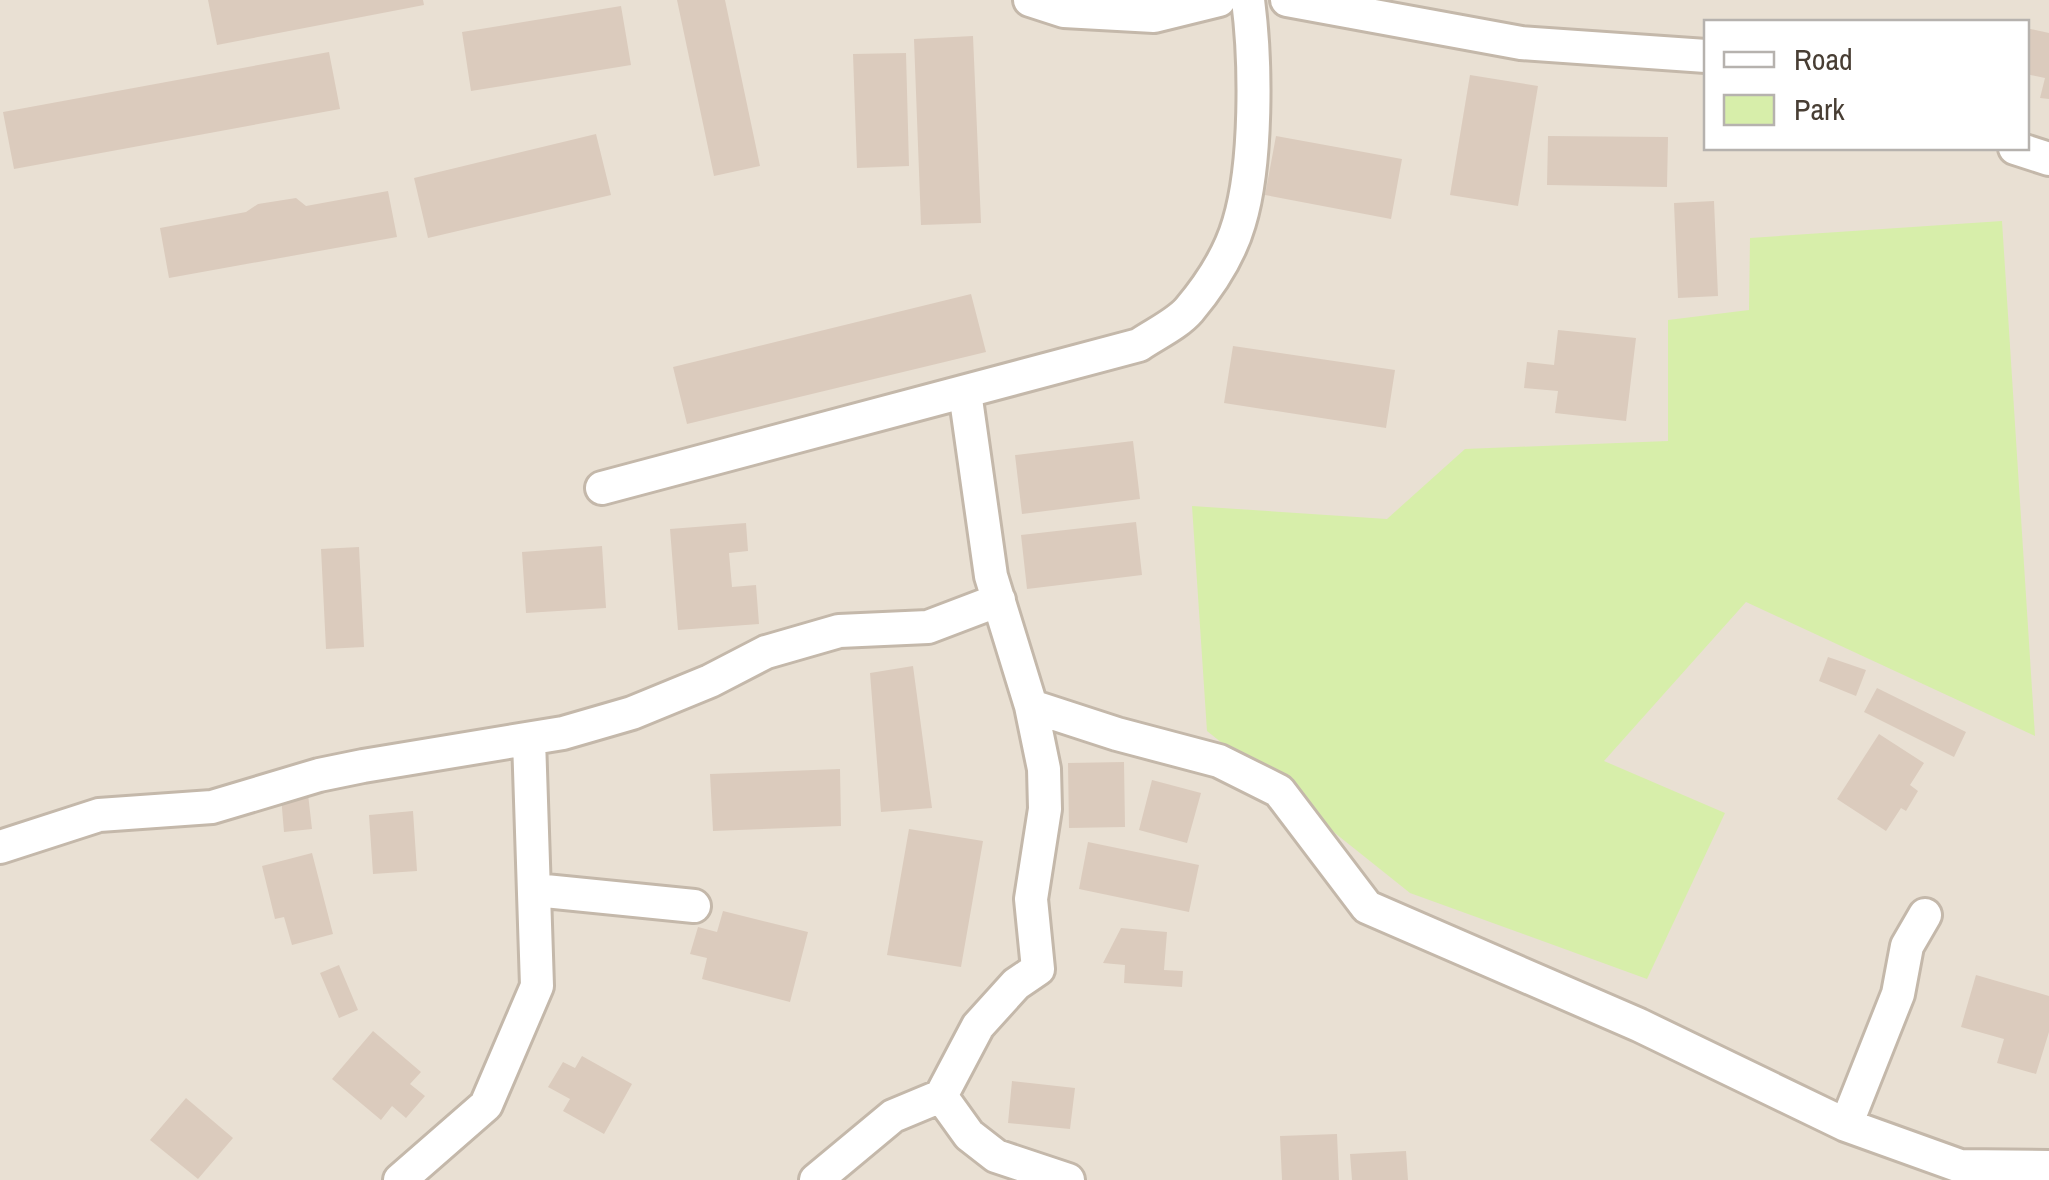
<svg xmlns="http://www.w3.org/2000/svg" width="2049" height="1180" viewBox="0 0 2049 1180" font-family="'Archivo Narrow',sans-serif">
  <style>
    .residential { fill: #e9e0d3; fill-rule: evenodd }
    .green { fill: #d7eeaa }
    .building { fill: #dbcbbd }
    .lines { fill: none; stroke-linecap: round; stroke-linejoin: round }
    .minor-casing { stroke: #c4b8aa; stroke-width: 38 }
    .minor { stroke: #fff; stroke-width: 32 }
  </style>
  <rect width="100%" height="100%" fill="#f5eee6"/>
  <path class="residential" d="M0,0H2049V1180H0ZM1706,22H2026V148H1706Z"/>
  <path class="green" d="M2002,221L2035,736L1746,602L1604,761L1725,813L1647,979L1410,893L1207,731L1192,506L1387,519L1465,449L1668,441V320L1749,310L1750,238Z"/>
  <path class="building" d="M208,0H423L424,5L217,45Z
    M677,0H725L760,166L714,176Z
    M621,6L631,65L471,91L462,32Z
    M2026,28L2049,33V99L2040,98L2045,78L2026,74Z
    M973,36L981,223L921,225L914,39Z
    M329,52L340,109L14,169L3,112Z
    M906,53L909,166L857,168L853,54Z
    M1470,75L1538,86L1518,206L1450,195Z
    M596,134L611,195L428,238L414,178Z
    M1276,136L1402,159L1391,219L1265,195Z
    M1548,136L1668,137L1667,187L1547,185Z
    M388,191L397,237L169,278L160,228L246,212L258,204L296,198L306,206Z
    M1714,201L1718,296L1678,298L1674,203Z
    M971,294L986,352L687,424L673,367Z
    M1558,330L1636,338L1626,421L1555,413L1558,391L1524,388L1527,362L1554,365Z
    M1233,346L1395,370L1386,428L1224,403Z
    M1133,441L1140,499L1022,514L1015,455Z
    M1136,522L1142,575L1027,589L1021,535Z
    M746,523L748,551L729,553L732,587L756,585L759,624L678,630L670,529Z
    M602,546L606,608L526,613L522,552Z
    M359,547L364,647L326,649L321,549Z
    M1828,657L1866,670L1856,696L1819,681Z
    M913,666L932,808L881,812L870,673Z
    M1877,688L1966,732L1954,757L1864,712Z
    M1879,734L1924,763L1910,785L1918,791L1906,811L1901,808L1886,831L1837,799Z
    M1124,762L1125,827L1069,828L1068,763Z
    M840,769L841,826L713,831L710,774Z
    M1152,780L1201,793L1187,843L1139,830Z
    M308,794L312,829L284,832L281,796Z
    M413,811L417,871L373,874L369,815Z
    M909,829L983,841L961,967L887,955Z
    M1088,842L1199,865L1189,912L1079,889Z
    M312,853L333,934L292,945L284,917L275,919L262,866Z
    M723,911L808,932L790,1002L702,979L707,958L690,954L698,927L717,932Z
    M1121,928L1167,932L1164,970L1183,971L1182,987L1124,983L1125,965L1103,963Z
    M339,965L358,1010L339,1018L320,973Z
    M1976,975L2049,996V1032L2036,1074L1997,1063L2004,1039L1961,1027Z
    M373,1031L421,1072L410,1084L425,1096L406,1118L392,1106L381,1120L332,1079Z
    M582,1056L632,1084L604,1134L563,1111L570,1099L548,1087L563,1062L575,1068Z
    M1012,1081L1075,1088L1070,1129L1008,1123Z
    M186,1098L233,1138L198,1179L150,1140Z
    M1337,1134L1339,1180H1282L1280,1136Z
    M1406,1151L1408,1180H1352L1350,1154Z"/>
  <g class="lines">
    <g class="minor-casing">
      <path id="minor" d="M1030,0L1064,11L1154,16L1219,0
        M1287,0L1521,43L1706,56
        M2015,148L2049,159
        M602,488L1139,345C1155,334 1177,324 1189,310C1210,285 1230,254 1239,223C1257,164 1256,61 1248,0
        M1031,706L1117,734L1219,761L1279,791L1367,907L1639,1025L1846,1125L1960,1166L2049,1167
        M0,847L99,815L212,807L319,775L363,766L563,733L632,713L710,681L766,652L839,631L928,627L999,600
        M535,890L694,906
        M941,1096L969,1135L996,1156L1068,1180
        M1846,1125L1898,994L1907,946L1925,915
        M400,1180L486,1105L537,986L529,739
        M816,1180L893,1116L941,1096L978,1026L1016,984L1038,969L1031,899L1045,809L1044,769L1031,706L991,576L965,392"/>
    </g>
    <use href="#minor" class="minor"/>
  </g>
  <rect x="1704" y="20" width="325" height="130" fill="#ffffff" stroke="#b6b2ae" stroke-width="2.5"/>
  <rect x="1724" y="52" width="50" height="15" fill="#ffffff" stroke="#b6b2ae" stroke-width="2.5"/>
  <text x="1794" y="70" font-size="30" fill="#483e34">Road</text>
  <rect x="1724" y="95" width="50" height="30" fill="#d7eeaa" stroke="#b6b2ae" stroke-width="2.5"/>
  <text x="1794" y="120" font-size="30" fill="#483e34">Park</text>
</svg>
